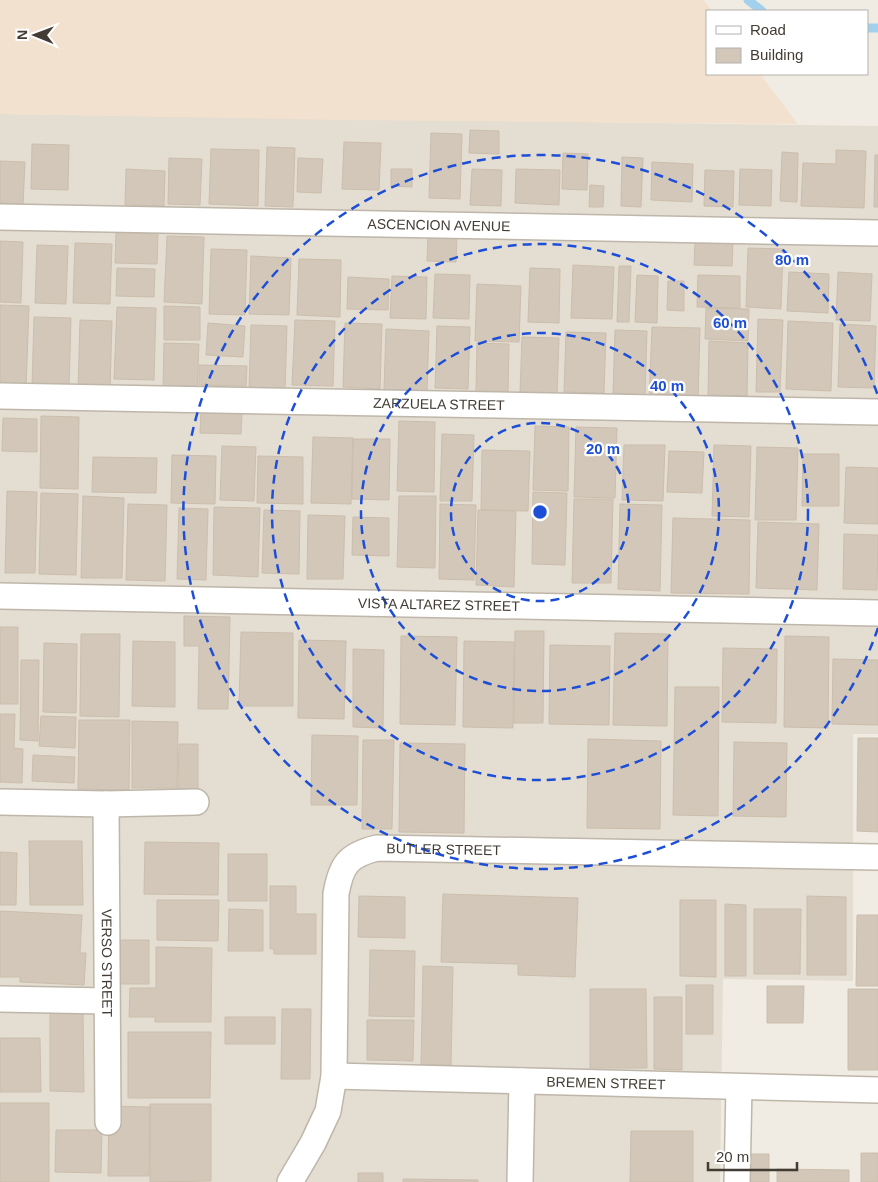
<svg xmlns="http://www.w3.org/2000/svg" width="878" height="1182" viewBox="0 0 878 1182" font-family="Helvetica,sans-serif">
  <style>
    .residential { fill: #e4ddd1 }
    .commercial { fill: #f2e1ce }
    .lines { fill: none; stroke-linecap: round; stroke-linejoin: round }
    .stream { stroke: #a1d1ec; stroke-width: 9 }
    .building { fill: #d2c7b9; stroke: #ccbead }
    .minor-casing { stroke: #beb6a9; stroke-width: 28 }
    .minor { stroke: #fff; stroke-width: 25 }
    .ring { fill: none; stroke: #1d4ed8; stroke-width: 2.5; stroke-dasharray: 9 6 }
    .labels { text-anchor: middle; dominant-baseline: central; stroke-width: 4.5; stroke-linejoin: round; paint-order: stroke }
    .street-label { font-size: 14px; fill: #423c34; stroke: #fff }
    .centre { fill: #1d4ed8; stroke: #fff; stroke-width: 2.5 }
    .ring-label { font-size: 15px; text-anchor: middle; font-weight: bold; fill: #1d4ed8; stroke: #fff; stroke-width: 4.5; stroke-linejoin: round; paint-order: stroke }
  </style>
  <rect width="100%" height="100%" fill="#f1ece3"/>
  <path class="residential" d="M0,114L878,126V734H853V981L723,979L720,1182H0Z"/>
  <path class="commercial" d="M0,0H704L712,11H707V74H760L798,124L340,120L0,114Z"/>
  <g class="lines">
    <path class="stream" d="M748,0L762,11
      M867,28H878"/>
  </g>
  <path class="building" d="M470,130L499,131V154L469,153Z
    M431,133L462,134L460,199L429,198Z
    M344,142L381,143L379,190L342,189Z
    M32,144L69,145L68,190L31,189Z
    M267,147L295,148L293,207L265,206Z
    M211,149L259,150L258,206L209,204Z
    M836,150L866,151L864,208L801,206L803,163L836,164Z
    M782,152L798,153L797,202L780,201Z
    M563,153L588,154L587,190L562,189Z
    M875,155H878V207H874Z
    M622,157L643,158L641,207L621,206Z
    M169,158L202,159L200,205L168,204Z
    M298,158L323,159L321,193L297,192Z
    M0,161L25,162L23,204L0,203Z
    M652,162L693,164L692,202L651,200Z
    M126,169L165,171L164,206L125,205Z
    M391,169H412V187L391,186Z
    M472,169L502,170L501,206L470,205Z
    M516,169L560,170L559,205L515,203Z
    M740,169L772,170L771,206L739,205Z
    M705,170L734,171L733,207L704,206Z
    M590,185L604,186L603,207H589Z
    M116,232L158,233L157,264L115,263Z
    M428,235L457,236L456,262L427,261Z
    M167,236L204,237L202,304L164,302Z
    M0,241L23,242L21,303L0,302Z
    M695,242L733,243L732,266L694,265Z
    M75,243L112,244L110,304L73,303Z
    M37,245L68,246L66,304L35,303Z
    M748,248L783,249L781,309L746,307Z
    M211,249L247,250L245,315L209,314Z
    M251,256L291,258L289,315L249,314Z
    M299,259L341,260L340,317L297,315Z
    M573,265L614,267L612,319L571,318Z
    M619,266H631L629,322H617Z
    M117,268L155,269L154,297L116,296Z
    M530,268L560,269L559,323L528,322Z
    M789,272L829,274L828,313L787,311Z
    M838,272L872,274L870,321L836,320Z
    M435,274L470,275L469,319L433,318Z
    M637,275L658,276L657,323L635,322Z
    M698,275L740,276V308L697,307Z
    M392,276L427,277L426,319L390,318Z
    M348,277L389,279L388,310L347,309Z
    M668,281H684V311L667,310Z
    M477,284L521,286L519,342L475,341Z
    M0,305L29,306L26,388L0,387Z
    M164,306L200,307V340H164Z
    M117,307L156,308L154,380L114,379Z
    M706,308L749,309L748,341L705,339Z
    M34,317L71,318L69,388L32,387Z
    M758,319L783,320L780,392H756Z
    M80,320L112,321L110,391L78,389Z
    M295,320L335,321L333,386L292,385Z
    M788,321L833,323L831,391L786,389Z
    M208,323L245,326L243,357L206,355Z
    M345,323L382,324L380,389L343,387Z
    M840,324L876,326L874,388L838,387Z
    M251,325L287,326L285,390L249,389Z
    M437,326L470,327L468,389L435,388Z
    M652,327L700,328L698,402L649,400Z
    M386,329L429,331L427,391L384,390Z
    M615,330L647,331L645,395L613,393Z
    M566,332L606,333L604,393L564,392Z
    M522,337L559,338L557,395L520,393Z
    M709,341L748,343L747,396L708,395Z
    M164,343L199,344L197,390L163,389Z
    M477,343L509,344L508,393L476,392Z
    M199,365L247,366L246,386L199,385Z
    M201,410L242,412L241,434L200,433Z
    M41,416L79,417L78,489L40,488Z
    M3,418L37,419V452L2,451Z
    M399,421L435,422L434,492L397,491Z
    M535,426L569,427L568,491L533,490Z
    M576,427L617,428L615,498L574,497Z
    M442,434L474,435L472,501H440Z
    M313,437L353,438L351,504L311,503Z
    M353,439H390L389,500L352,499Z
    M624,445H665L663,501L622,500Z
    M714,445L751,446L749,517L712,516Z
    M222,446L256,447L254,501L220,500Z
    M757,447L798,448L796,520H755Z
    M482,450L530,451L528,511L481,510Z
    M669,451L704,452L702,493L667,492Z
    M803,454H839V506H802Z
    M172,455L216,456L215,504L171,503Z
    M258,456L303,457V504L257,503Z
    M93,457L157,458L156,493L92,492Z
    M846,467L878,468V524L844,523Z
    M7,491L37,492L35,573H5Z
    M533,492L567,493L565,565L532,564Z
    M41,493L78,494L76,575L39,574Z
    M83,496L124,498L122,578H81Z
    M399,496H436L435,568L397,567Z
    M574,499H613L611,583H572Z
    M128,504L167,505L165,581L126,580Z
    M440,504L476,505L474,580L439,579Z
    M620,504L662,505L660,591L618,589Z
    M214,507L260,508L258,577L213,575Z
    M179,508L208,509L206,580L177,579Z
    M264,510L300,511L299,574L262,573Z
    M478,510L516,511L514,587L476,585Z
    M308,515L345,516L343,579H307Z
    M353,517L389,518V556L352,555Z
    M673,518L750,520L749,594L671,593Z
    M758,522L819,524L817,590L756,588Z
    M844,534L878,535L877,590L843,589Z
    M184,616L230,617L228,709H198L199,646H184Z
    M0,627H18V704H0Z
    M515,631H544L543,723H514Z
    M241,632L293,633V706H239Z
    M615,633L668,634L667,726L613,725Z
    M81,634H120L119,717L80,716Z
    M401,636L457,637L455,725L400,724Z
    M785,636L829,637L828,728L784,727Z
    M299,640L346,641L344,719L298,718Z
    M133,641L175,642V707L132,706Z
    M464,641L514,642L513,728L463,727Z
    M44,643L77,644L76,713L43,712Z
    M550,645L610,646L609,725L549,724Z
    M723,648L777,649L776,723L722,722Z
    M353,649L384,650L383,728L353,727Z
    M833,659L878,660V725L832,724Z
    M21,660H39L38,741L20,740Z
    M675,687H719L718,816L673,815Z
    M0,714H15L14,748L23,749L22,783L0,782Z
    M41,716L76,717L75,748L39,746Z
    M79,720H130L129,790L78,789Z
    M132,721L178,722L177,788H132Z
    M312,735L358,736L357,805H311Z
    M858,738H878V832L857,831Z
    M588,739L661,741L660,829L587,828Z
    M363,740H394L392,829H362Z
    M734,742L787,743L786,817L733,816Z
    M400,743L465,744L464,833L399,832Z
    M179,744H198V791L178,790Z
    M33,755L75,757L74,783L32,781Z
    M29,841H82L83,905H30Z
    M145,842L219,843L218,895L144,894Z
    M0,852L17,853L16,905H0Z
    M228,854H267V901H228Z
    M270,886H296V914H316V954H274V949H270Z
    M443,894L578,898L575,977L518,975V964L441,962Z
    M359,896L405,897V938L358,937Z
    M807,896L846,897V975H807Z
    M157,900H219L218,941L157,940Z
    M680,900H716V977L680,976Z
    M725,904L746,905V976H725Z
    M229,909L263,910V951H228Z
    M754,909H801L800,974H754Z
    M0,911L82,915L80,953H86L84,985L20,982V977H0Z
    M857,915H878V986H856Z
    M119,940H149V984H118Z
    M156,947L212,948L211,1022H155V1017H129L130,988H156Z
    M370,950L415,951L414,1017L369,1016Z
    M423,966L453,967L451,1065H421Z
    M686,985H713V1034H686Z
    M767,986H804L803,1023H767Z
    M590,989H646L647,1068H590Z
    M848,989H878V1070H848Z
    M654,997H682V1070L654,1069Z
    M282,1009H311L310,1079H281Z
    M83,1011L84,1092L50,1091V1012Z
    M225,1017H275V1044H225Z
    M367,1020H414L413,1061L367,1060Z
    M128,1032H211L210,1098H128Z
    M0,1038H40L41,1092H0Z
    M0,1103H49V1182H0Z
    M150,1104H211V1181L150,1182Z
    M109,1106L150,1107L149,1176H108Z
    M56,1130H102L101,1173L55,1172Z
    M631,1131H693V1182H630Z
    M861,1153H878V1182H861Z
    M745,1154H769V1182H745Z
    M777,1169L849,1170V1182H777Z
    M358,1173H383V1182H358Z
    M403,1179L478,1180V1182H403Z"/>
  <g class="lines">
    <g class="minor-casing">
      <g id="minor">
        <path id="s1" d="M0,217L878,233"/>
        <path id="s2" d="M0,396L878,412"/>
        <path id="s3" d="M0,596L878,613"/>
        <path d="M0,802L106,804L196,802"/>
        <path id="s4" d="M106,804L108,1122"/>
        <path d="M0,999L106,1001"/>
        <path id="s5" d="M334,1076L878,1090"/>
        <path id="s6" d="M290,1182L313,1143L328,1111L334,1076L336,894C341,865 348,855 377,848L878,857"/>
        <path d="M520,1182L522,1081"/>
        <path d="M737,1182L739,1087"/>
      </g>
    </g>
    <use href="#minor" class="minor"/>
  </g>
  <g class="ring">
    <circle cx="540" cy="512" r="89"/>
    <circle cx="540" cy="512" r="179"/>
    <circle cx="540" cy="512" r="268"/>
    <path d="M878 628A357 357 0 1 1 878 396"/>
  </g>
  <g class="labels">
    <g class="street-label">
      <text stroke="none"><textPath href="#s1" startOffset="439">ASCENCION AVENUE</textPath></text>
      <text stroke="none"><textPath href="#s2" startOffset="439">ZARZUELA STREET</textPath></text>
      <text stroke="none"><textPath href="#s3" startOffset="439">VISTA ALTAREZ STREET</textPath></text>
      <text stroke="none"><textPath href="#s6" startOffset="432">BUTLER STREET</textPath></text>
      <text stroke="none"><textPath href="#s4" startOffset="159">VERSO STREET</textPath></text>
      <text stroke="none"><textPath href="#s5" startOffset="272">BREMEN STREET</textPath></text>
    </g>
  </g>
  <circle cx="540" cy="512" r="8" class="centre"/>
  <g class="ring-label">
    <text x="792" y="265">80 m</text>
    <text x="730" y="328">60 m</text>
    <text x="667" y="391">40 m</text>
    <text x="603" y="454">20 m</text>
  </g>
  <rect x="706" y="10" width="162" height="65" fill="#ffffff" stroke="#b3b1ae"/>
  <rect x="716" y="26" width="25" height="8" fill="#ffffff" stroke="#b3b1ae"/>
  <text x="750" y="35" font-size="15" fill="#423c34">Road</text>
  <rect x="716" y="48" width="25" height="15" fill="#d2c7b9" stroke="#b3b1ae"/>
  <text x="750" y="60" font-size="15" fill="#423c34">Building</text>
  <g transform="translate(35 35) rotate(271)" stroke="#ffffff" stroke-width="4" paint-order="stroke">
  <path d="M0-4L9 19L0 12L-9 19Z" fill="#423c34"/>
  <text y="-8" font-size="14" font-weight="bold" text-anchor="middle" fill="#423c34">N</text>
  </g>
  <path d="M708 1162v8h89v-8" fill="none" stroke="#423c34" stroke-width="2.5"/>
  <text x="716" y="1162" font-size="15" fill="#423c34" stroke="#ffffff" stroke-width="4" paint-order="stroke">20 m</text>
</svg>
